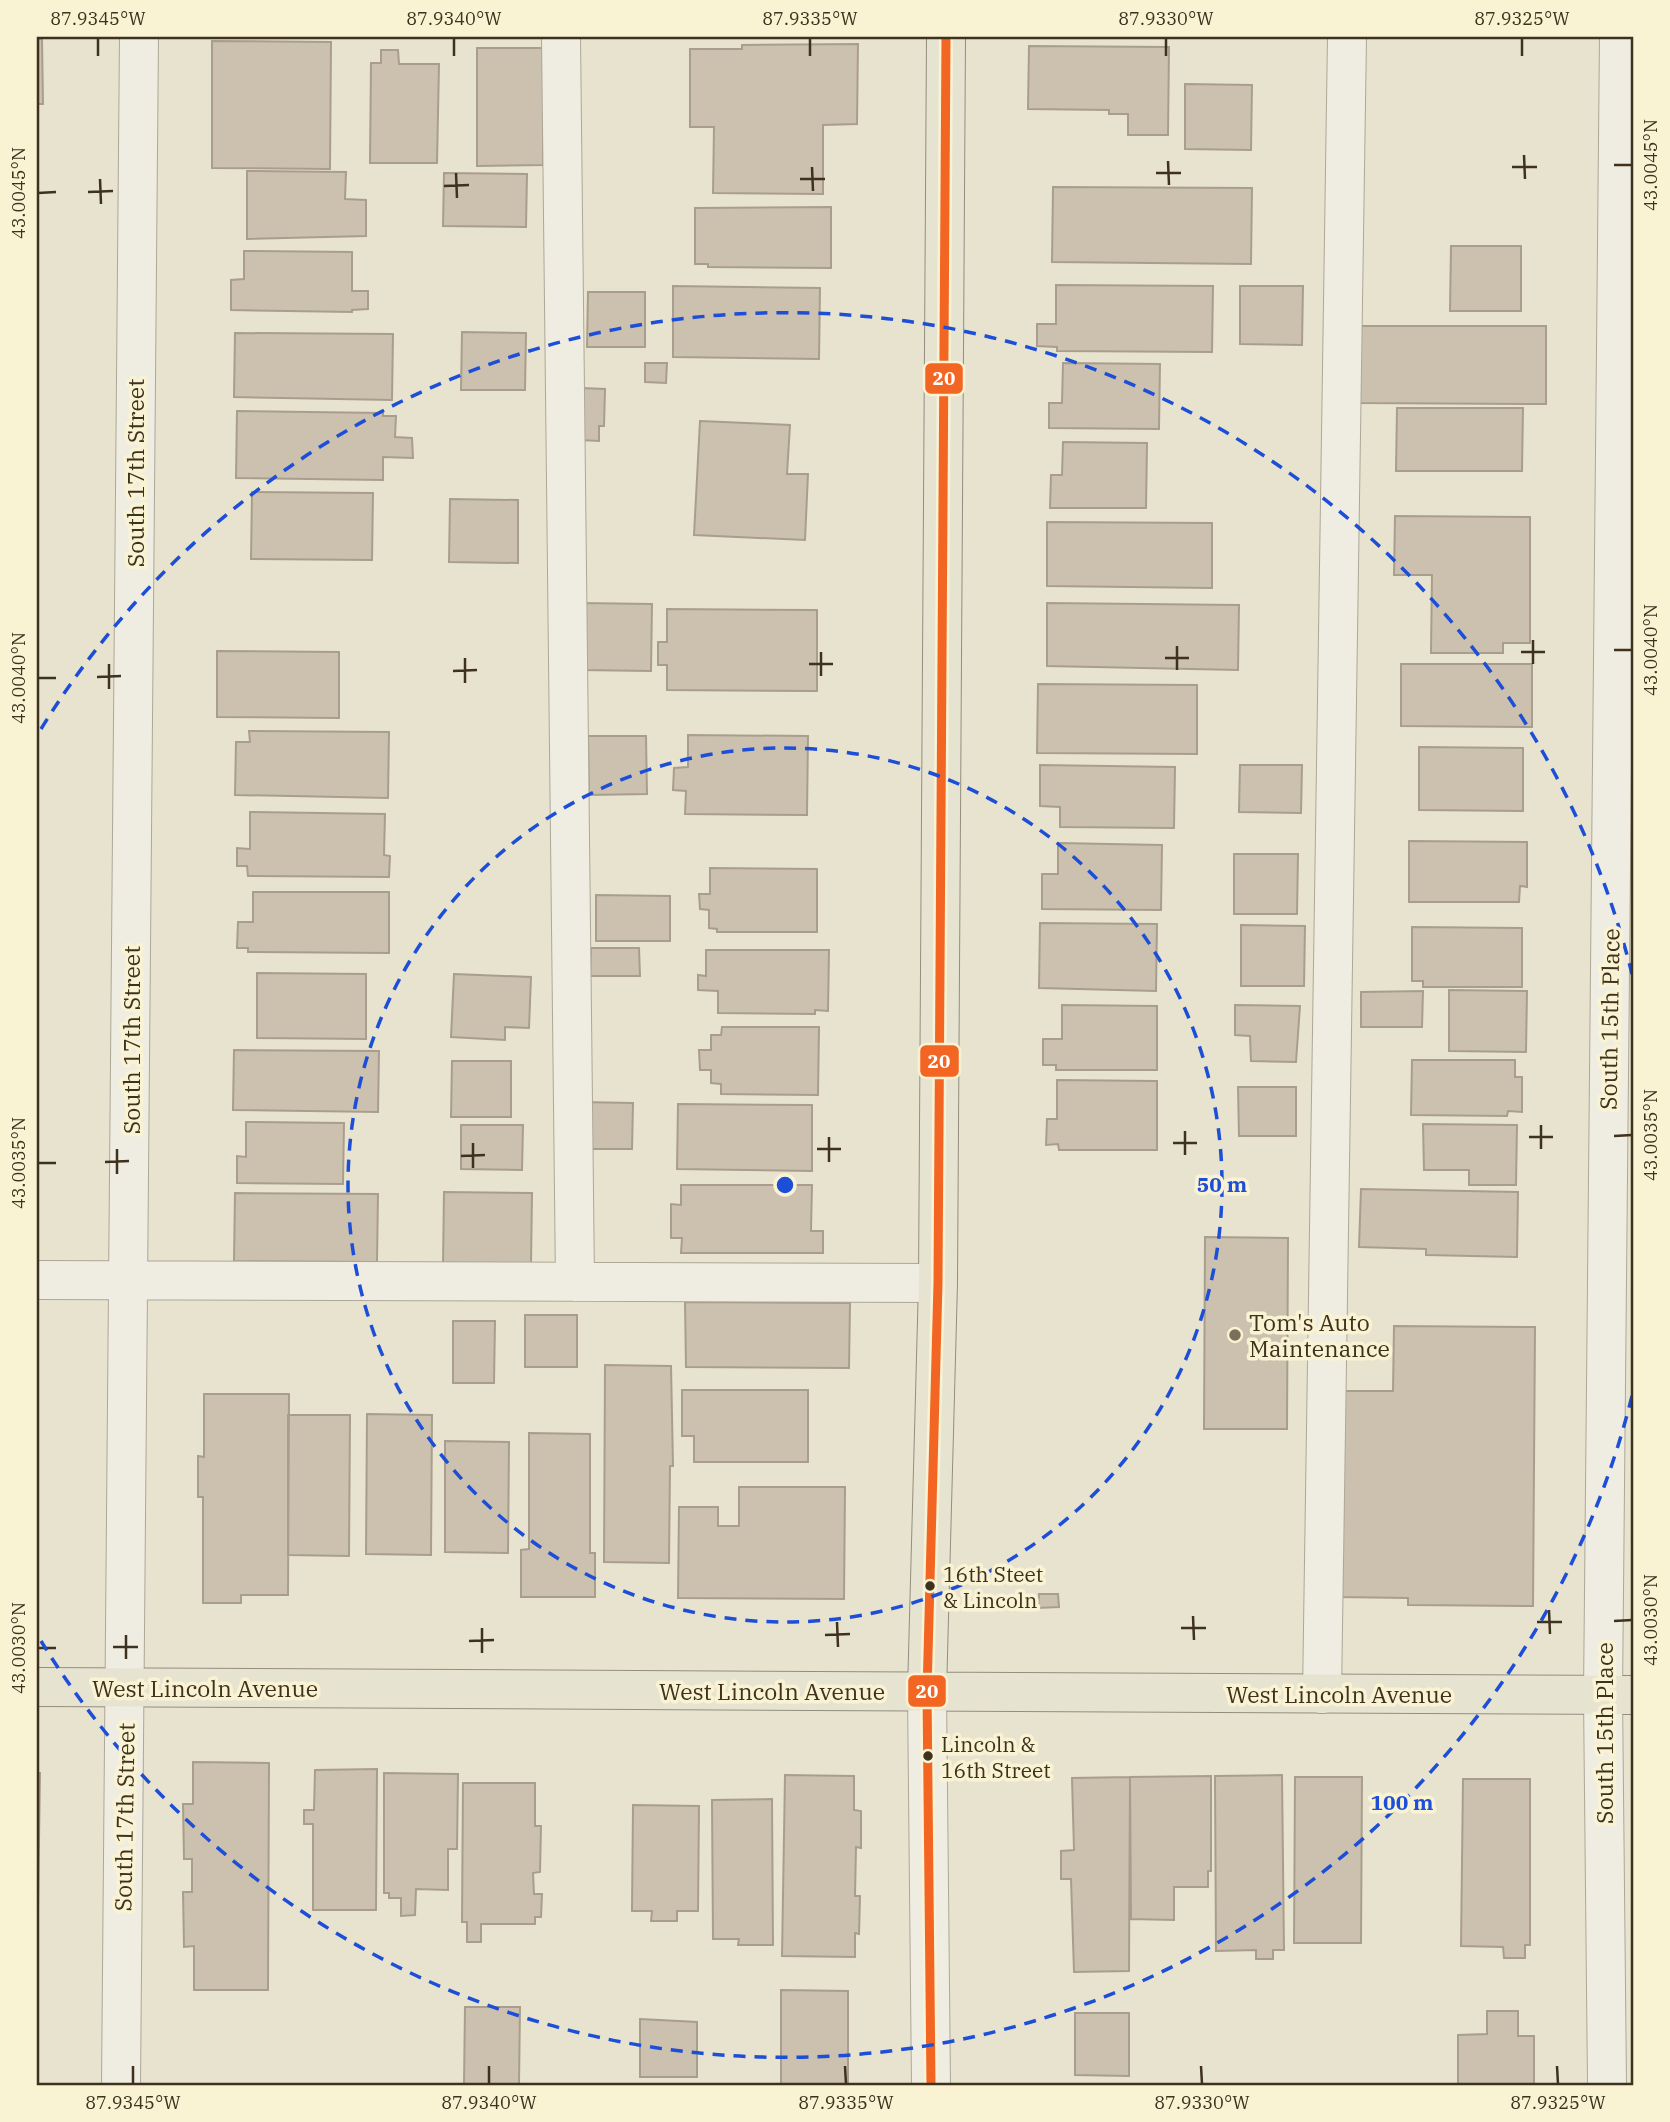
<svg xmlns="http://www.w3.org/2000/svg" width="1670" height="2122" viewBox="0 0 1670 2122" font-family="'IBM Plex Serif',serif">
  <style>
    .building { fill: #ccc1ae; stroke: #a99e8d; stroke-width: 2 }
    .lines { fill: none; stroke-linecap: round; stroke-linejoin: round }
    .minor-casing { stroke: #ada797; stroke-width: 40 }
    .major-casing { stroke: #938d7e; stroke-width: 40 }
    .minor { stroke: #efece1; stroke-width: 38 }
    .major { stroke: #e7e3d1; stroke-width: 38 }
    .bus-1-casing { stroke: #f9f3d4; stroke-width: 14 }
    .bus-1 { stroke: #f26522; stroke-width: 9 }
    .ticks { fill: none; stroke: #3e311d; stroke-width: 2.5 }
    .ring { fill: none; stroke: #1d4ed8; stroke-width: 3.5; stroke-dasharray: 12 9 }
    .poi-dot { fill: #7a6f5b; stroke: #f9f3d4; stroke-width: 2.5 }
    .bus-dot { fill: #3e311d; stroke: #f9f3d4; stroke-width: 2.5 }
    .labels { text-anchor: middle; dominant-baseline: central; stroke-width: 7; stroke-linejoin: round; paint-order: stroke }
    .bus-label { font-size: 21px; fill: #3e311d; stroke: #f9f3d4; text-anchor: start }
    .street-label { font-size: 23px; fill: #3e311d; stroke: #f9f3d4 }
    .poi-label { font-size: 23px; fill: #3e311d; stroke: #f9f3d4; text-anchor: start }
    .centre { fill: #1d4ed8; stroke: #f9f3d4; stroke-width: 3.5 }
    .ring-label { font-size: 21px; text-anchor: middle; font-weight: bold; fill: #1d4ed8; stroke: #f9f3d4; stroke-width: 7; stroke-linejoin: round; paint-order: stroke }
    .line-badge { stroke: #f9f3d4; stroke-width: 2.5 }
    .badge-label { font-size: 19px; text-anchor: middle; font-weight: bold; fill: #fff }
    .neatline { fill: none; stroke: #3e311d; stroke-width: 2.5 }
    .ticks-label { font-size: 18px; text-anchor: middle; fill: #3e311d }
  </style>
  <rect width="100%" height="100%" fill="#e8e3ce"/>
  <path class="building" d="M37,39H42L43,104H37Z
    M212,41L331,42L330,169L212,168Z
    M858,44L857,124L823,125V194L713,193L714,127H690V49H742V45Z
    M1029,46L1169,47L1168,135H1128V114H1109V110L1028,109Z
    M477,48H544L543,165L477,166Z
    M381,50H398L399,64H439L437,163H370L371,63H381Z
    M1185,84L1252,85L1251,150L1185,149Z
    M247,171L346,172L345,199L366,200V236L247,239Z
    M444,173L527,174L526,227L443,226Z
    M1053,187L1252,188L1251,264L1052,262Z
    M831,207V268L708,267V264H695V208Z
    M1451,246H1521V311H1450Z
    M244,251L352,252V291H368V309L352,310V312L231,310V280L244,279Z
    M1056,285L1213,286L1212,352L1057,351V347L1037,346V324H1056Z
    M673,286L820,288L819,359L673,357Z
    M1240,286H1303L1302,345L1240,344Z
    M588,292H645V347H587Z
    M1358,326H1546V404L1357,403Z
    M462,332L526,333L525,390H461Z
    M235,333L393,334L392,400L234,397Z
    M645,363H667L666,383L645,382Z
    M1063,363L1160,364L1159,429L1049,428V403H1062Z
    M581,388L605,389L604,426H599V441L580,440Z
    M1397,408H1523L1522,471H1396Z
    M237,411L383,413V416H396L395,437L412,438L413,458L383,457V480L236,478Z
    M700,421L790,425L787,474H808L805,540L694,535Z
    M1063,442L1147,443L1146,508H1050L1051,475H1062Z
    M252,492L373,493L372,560L251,559Z
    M450,499L518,500V563L449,562Z
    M1395,516L1530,517V643H1503V653H1431L1432,575H1394Z
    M1047,522L1212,523V588L1047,586Z
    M580,603L652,604L651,671L579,670Z
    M1047,603L1239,605L1238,670L1047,666Z
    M667,609L817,610V691L667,690V665H658V642H667Z
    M217,651L339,652V718L217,717Z
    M1401,664H1532V727L1401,726Z
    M1038,684L1197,685V754L1037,753Z
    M249,731L389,732L388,798L235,795L236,742H250Z
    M688,735L808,736L807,815L685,814L686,791L673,790L674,768L688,767Z
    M588,736H646L647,794L589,795Z
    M1419,747L1523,748V811L1419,810Z
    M1040,765L1175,767L1174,828L1060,827V807L1040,806Z
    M1240,765H1302L1301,813L1239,812Z
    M250,812L385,814L384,855L390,856L389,877L248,876L247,866H237V848L250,849Z
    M1409,841L1527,842V887L1520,886L1519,902H1409Z
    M1058,843L1162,845L1161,910L1042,909V874H1058Z
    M1234,854H1298L1297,914H1234Z
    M710,868L817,869V932H717V929L709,928V910L700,909L699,894H710Z
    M253,892H389V953L248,952V948H237L238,922H253Z
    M596,895L670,896V941H596Z
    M1040,923L1157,924L1156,991L1039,988Z
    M1241,925L1305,926L1304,986H1241Z
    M1412,927L1522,928V987H1423V981H1412Z
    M591,948H639L640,976H590Z
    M706,950H829L828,1011L815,1010V1014L718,1013V991L698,990V975L706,976Z
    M257,973L366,974V1039L257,1038Z
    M454,974L531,977L529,1028L505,1027V1040L451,1037Z
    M1449,990L1527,991L1526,1052L1449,1051Z
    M1423,991L1422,1027H1361V992Z
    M1062,1005L1157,1006V1070H1056V1065H1043V1039H1062Z
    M1235,1005L1300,1006L1296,1062L1251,1061L1250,1036L1235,1035Z
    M722,1027H819L818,1095L721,1094V1084L711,1083V1070H700L699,1050H711V1035H721Z
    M234,1050L379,1051L378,1112L233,1110Z
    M1412,1060H1515V1077H1522V1112L1508,1111L1507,1116L1411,1115Z
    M452,1061H511V1117H451Z
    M1057,1080L1157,1081V1150H1059L1058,1144L1046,1145L1047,1119H1057Z
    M1238,1087H1296V1136H1239Z
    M580,1102L633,1103L632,1149H579Z
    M678,1104L812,1105V1171L677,1169Z
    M246,1122L344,1123L343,1184L237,1183V1156L246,1157Z
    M1423,1124L1517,1125L1516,1185H1469V1170H1424Z
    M461,1125H523L522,1170L461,1169Z
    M681,1185H812L811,1231H823V1253H681L682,1238H671V1204L681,1205Z
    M1361,1189L1518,1192L1517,1257L1426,1255V1249L1359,1247Z
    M444,1192L532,1193L531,1265H443Z
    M235,1193L378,1194L377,1262L234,1261Z
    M1205,1237L1288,1238L1287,1429H1204Z
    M685,1302L850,1303L849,1368L686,1367Z
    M525,1315H577V1367H525Z
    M453,1321H495L494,1383H453Z
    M1394,1326L1535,1327L1533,1606L1408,1605V1598L1338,1597L1343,1391H1393Z
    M605,1365L671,1366L673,1466H670L669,1563L604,1562Z
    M682,1390H808V1462H694V1436H682Z
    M204,1394H289L288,1595H241V1603H203V1497H198V1456L204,1457Z
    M367,1414L432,1415L431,1555L366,1554Z
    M288,1415H350L349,1556L288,1555Z
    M529,1433L590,1434V1553H595V1597H521V1550L529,1549Z
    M445,1441L509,1442L508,1553L445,1552Z
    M739,1487H845L844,1599L678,1598L679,1507H718V1526H739Z
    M1039,1594H1058L1059,1607L1038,1608Z
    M193,1762L269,1763L268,1990H194V1946L184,1947L183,1892H192V1859H184L183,1804H193Z
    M377,1769L376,1910H313V1824H304V1810H314L315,1770Z
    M37,1773H40L37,1976Z
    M384,1773L458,1774L457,1849H448V1890L416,1889L415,1915L401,1916V1898H389V1893H384Z
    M785,1775L854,1776V1810L861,1811V1848L856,1847L855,1896H860L859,1934L855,1933V1957L782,1956Z
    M1282,1775L1284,1950H1273V1959H1256V1950L1216,1951L1215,1776Z
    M1211,1776V1871H1208V1887H1174V1920L1131,1919L1130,1777Z
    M1130,1777L1129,1971L1074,1972L1071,1879H1061V1851L1074,1850L1072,1778Z
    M1295,1777H1362L1361,1943H1294Z
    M1463,1779H1530V1945H1525V1958H1504L1503,1947L1461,1946Z
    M463,1783H535V1826H541L540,1872L533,1873L534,1894H542L541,1917H535V1924H481V1942H467V1922H462Z
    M772,1799L773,1945H738L739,1939H713L712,1800Z
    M633,1805L699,1806L698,1911H677V1921H651L652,1911H632Z
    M781,1990L848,1991V2085H781Z
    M465,2007H520L519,2085H464Z
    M1487,2011H1518V2036H1534V2085H1458V2035L1487,2034Z
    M1075,2013H1129V2076L1075,2075Z
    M640,2019L697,2022V2077H640Z"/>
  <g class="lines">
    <g class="minor-casing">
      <path id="minor" d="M561,37L575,1282
        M37,1280L938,1283
        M927,1692L931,2085
        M1322,1694L1347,37
        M121,2085L139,37
        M1607,2085L1603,1695L1619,37"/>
    </g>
    <g class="major-casing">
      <path id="major" d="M37,1687L1633,1695
        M927,1692L938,1283L946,37"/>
    </g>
    <use href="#minor" class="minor"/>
    <use href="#major" class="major"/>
    <g class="bus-1-casing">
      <path id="bus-1" d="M931,2085L927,1692L938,1283L946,37"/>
    </g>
    <use href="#bus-1" class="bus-1"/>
  </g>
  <path class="ticks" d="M98,38V56M454,38V56M810,38V56M1166,38V56M1522,38V56M1524,155L1525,179M1168,161L1169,185M1614,165H1632M812,167L813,191M1512,167H1537M456,173L457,198M1156,173H1181M100,179L101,204M800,179H825M444,186L469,185M88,192L113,191M38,193L56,192M1533,640V664M1177,646V670M1614,650H1632M821,652V676M1521,652H1545M465,658V683M1165,658H1189M109,664V689M809,664H833M453,671L477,670M97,677L121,676M38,678H56M1541,1125V1149M1185,1131V1155M1614,1136L1632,1135M829,1137V1162M1529,1137H1553M473,1143V1168M1173,1143H1197M117,1149V1174M817,1149H841M461,1156L485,1155M105,1162L129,1161M38,1163H56M1549,1610L1550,1634M1193,1616L1194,1640M1614,1621L1632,1620M837,1622L838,1647M1537,1622H1562M482,1628V1653M1181,1628H1206M126,1635V1659M825,1635L850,1634M469,1641L494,1640M113,1647H138M38,1648H56M133,2066V2084M489,2066V2084M845,2066L846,2084M1201,2066L1202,2084M1557,2066L1558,2084"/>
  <g class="ring">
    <circle cx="785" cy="1185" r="437"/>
    <path d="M1632 1396A873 873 0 0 1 41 1641M41 729A873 873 0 0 1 1632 974"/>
  </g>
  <circle class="poi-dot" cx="1235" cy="1335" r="7"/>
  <g class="bus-dot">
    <circle cx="930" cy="1586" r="6"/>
    <circle cx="928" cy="1756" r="6"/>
  </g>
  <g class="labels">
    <g class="bus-label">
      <text x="943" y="1574">16th Steet<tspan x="943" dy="26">&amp; Lincoln</tspan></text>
      <text x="941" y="1744">Lincoln &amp;<tspan x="941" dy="26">16th Street</tspan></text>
    </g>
    <g class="street-label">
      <text transform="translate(135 473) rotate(-90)">South 17th Street</text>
      <text transform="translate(1609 1019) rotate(-89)">South 15th Place</text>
      <text transform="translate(131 1040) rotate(-90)">South 17th Street</text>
      <text x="205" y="1688">West Lincoln Avenue</text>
      <text x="772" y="1691">West Lincoln Avenue</text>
      <text x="1339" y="1694">West Lincoln Avenue</text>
      <text transform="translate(1604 1733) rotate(-90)">South 15th Place</text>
      <text transform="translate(124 1817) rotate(-89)">South 17th Street</text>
    </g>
    <g class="poi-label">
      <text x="1249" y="1322">Tom's Auto<tspan x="1249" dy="26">Maintenance</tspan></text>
    </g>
  </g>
  <circle cx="785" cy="1185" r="10" class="centre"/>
  <g class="ring-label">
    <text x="1222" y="1192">50 m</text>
    <text x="1402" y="1810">100 m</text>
  </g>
  <g class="line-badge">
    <rect x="924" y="362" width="40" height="33" rx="7" fill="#f26522"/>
    <rect x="919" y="1044" width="41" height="34" rx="7" fill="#f26522"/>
    <rect x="907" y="1674" width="40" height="34" rx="7" fill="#f26522"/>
  </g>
  <g class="badge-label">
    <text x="944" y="385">20</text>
    <text x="939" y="1068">20</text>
    <text x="927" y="1698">20</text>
  </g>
  <rect width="1670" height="2122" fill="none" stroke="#f9f3d4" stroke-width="77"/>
  <rect x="38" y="38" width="1594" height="2046" class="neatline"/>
  <g class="ticks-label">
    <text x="98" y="25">87.9345°W</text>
    <text x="454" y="25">87.9340°W</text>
    <text x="810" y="25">87.9335°W</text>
    <text x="1166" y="25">87.9330°W</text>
    <text x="1522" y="25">87.9325°W</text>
    <text transform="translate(1651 165) rotate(-90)" y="6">43.0045°N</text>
    <text transform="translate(19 193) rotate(-90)" y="6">43.0045°N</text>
    <text transform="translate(1651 650) rotate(-90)" y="6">43.0040°N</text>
    <text transform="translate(19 678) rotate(-90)" y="6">43.0040°N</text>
    <text transform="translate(1651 1135) rotate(-90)" y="6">43.0035°N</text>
    <text transform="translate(19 1163) rotate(-90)" y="6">43.0035°N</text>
    <text transform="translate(1651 1620) rotate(-90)" y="6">43.0030°N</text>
    <text transform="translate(19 1648) rotate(-90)" y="6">43.0030°N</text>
    <text x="133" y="2109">87.9345°W</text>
    <text x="489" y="2109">87.9340°W</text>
    <text x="846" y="2109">87.9335°W</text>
    <text x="1202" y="2109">87.9330°W</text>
    <text x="1558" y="2109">87.9325°W</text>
  </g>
</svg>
